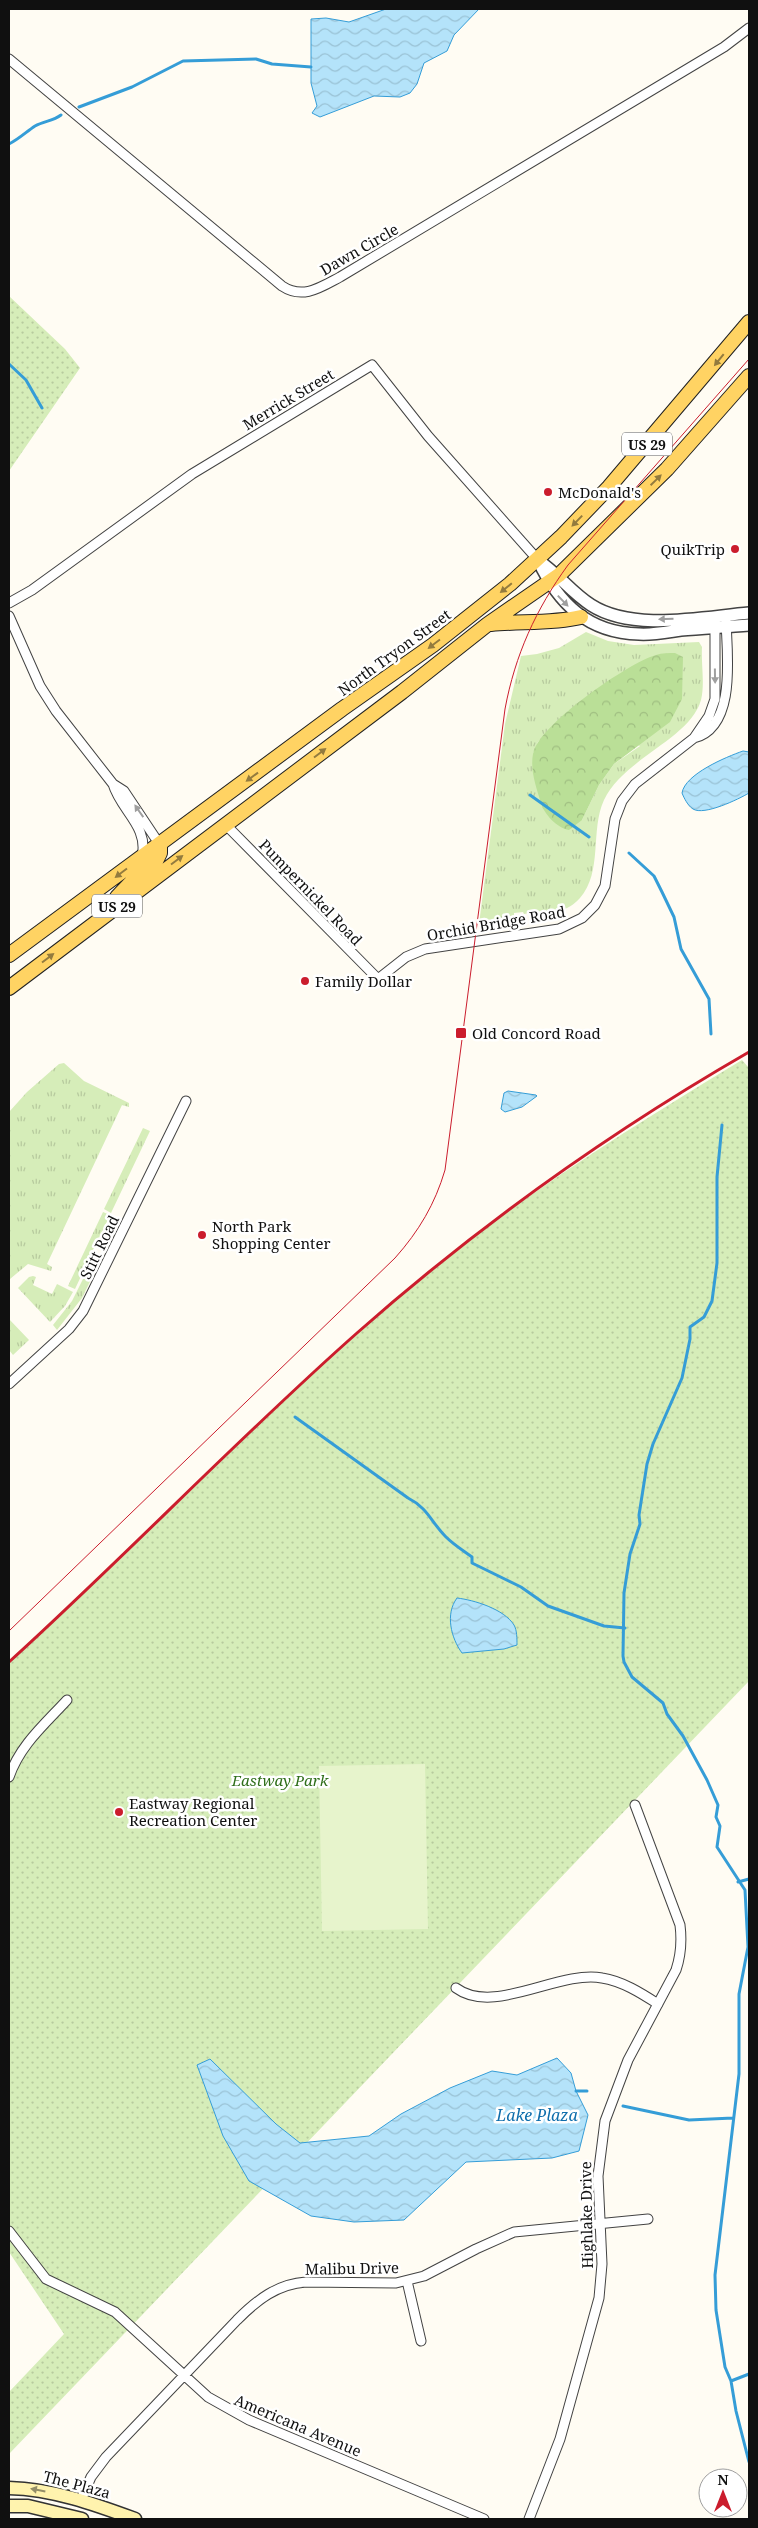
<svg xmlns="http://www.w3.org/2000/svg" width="758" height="2528" viewBox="0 0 758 2528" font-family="'Noto Serif',serif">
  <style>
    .grass { fill: url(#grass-tufts); fill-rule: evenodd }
    .forest { fill: url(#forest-crowns) }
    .park { fill: url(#park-dots) }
    .pitch { fill: #e7f4cc }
    .water { fill: url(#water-waves); stroke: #359dd7 }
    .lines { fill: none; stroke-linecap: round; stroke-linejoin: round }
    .stream { stroke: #359dd7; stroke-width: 3 }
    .minor-casing { stroke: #434343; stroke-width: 11 }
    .tertiary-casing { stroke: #434343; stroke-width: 14 }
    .secondary-casing { stroke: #323232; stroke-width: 15 }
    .primary-casing { stroke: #212121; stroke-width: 16 }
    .minor { stroke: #fff; stroke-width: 9 }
    .tertiary { stroke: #fff; stroke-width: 11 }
    .secondary { stroke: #fff3ae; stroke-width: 12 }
    .primary { stroke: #ffd363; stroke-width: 14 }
    .tram { stroke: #cb1d2d; stroke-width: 1 }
    .rail { stroke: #cb1d2d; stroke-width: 3 }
    .oneway { fill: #937b3e }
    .oneway2 { fill: #9f9f9f }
    .oneway3 { fill: #938d67 }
    .poi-dot { fill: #cb1d2d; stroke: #fff; stroke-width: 2 }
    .labels { text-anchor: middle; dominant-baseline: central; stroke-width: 5; stroke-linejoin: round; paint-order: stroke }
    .shield { fill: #fff; stroke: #585858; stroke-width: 1 }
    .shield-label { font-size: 14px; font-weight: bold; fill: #101010 }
    .street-label { font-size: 15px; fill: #101010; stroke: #fff }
    .poi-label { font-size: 15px; fill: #101010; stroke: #fff; text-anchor: start }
    .park-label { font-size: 15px; font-style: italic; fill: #2f6e1a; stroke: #fff }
    .water-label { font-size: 16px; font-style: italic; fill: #0f6eac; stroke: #fff }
  </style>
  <defs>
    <pattern id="grass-tufts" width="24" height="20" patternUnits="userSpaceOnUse" patternTransform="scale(1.25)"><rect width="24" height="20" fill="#d6edb9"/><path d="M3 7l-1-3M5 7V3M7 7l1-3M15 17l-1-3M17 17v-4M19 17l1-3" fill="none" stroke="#b7ca9e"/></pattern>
    <pattern id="forest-crowns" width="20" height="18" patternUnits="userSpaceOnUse" patternTransform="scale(1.25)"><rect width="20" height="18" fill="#badf97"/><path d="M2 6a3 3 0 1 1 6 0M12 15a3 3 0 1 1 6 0" fill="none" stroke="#9fbe81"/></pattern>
    <pattern id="park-dots" width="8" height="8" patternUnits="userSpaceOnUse" patternTransform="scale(1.25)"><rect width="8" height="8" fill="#d6edb9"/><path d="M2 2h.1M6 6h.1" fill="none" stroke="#b7ca9e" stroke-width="1.8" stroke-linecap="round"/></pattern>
    <pattern id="water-waves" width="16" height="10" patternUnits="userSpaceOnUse" patternTransform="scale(1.25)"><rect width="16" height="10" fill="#b4e3fa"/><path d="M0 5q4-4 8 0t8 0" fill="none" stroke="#9ac2d5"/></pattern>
  </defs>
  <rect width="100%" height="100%" fill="#fffcf3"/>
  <path class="grass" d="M586,632L608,641L634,645L699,642L702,647C701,664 705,684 701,700C690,739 624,758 604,800C590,830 603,872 580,898C563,917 545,910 524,914L523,912L514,913V915L493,923L479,924L505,724L521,656L537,654L559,648ZM569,710L640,746L614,764L599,785L582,820L533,753L538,742Z
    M64,1063L84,1081L129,1103V1107L122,1105L47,1264L52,1267L51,1271L28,1264L10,1279L9,1112L27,1092L59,1064Z
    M143,1128L150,1131L111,1213L104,1209Z
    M103,1212L110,1215L75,1289L68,1286Z
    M95,1255L100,1261L82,1298L57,1330L53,1325L72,1301Z
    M33,1276L36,1277L33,1285L52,1294L57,1284L73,1292L65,1306L50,1322L18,1288L29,1277Z
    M9,1319L29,1340L13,1355L9,1350Z"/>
  <path class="forest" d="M675,653L683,657L682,699L670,722L614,764L599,785L582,820L569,830C557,828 544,814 541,803C536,787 530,770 533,754C538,725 628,663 656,655C662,653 669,653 675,653Z"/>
  <path class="park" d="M9,296L65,349L80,368L9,471Z
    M742,1060L749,1068V1681L9,2454V2392L64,2334L9,2252V1662C157,1531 289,1383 444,1260C538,1185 640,1122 742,1060Z"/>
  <path class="pitch" d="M425,1764L428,1929L322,1931L319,1766Z"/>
  <path class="water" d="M386,9H479L454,35L447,51L424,63L417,84L410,93L400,97L374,96L320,117L312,113L317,106L311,83V19L326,18L349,22Z
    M743,751L749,752V793C739,799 704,816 693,809C688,806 684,798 682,793C685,774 726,757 743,751Z
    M508,1091L536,1095L537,1096L522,1107L505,1112L501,1109L504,1093Z
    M457,1598C474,1600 504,1609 514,1625C517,1630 517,1639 517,1645L504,1649L462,1653C451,1638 445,1614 457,1598Z
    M557,2058L571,2073L576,2091L588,2115L579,2151L552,2158L466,2162L404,2220L354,2222L311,2216L249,2181L223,2136L197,2065L210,2059L276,2124L300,2143L369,2136L401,2114L450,2088L492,2071L517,2075Z"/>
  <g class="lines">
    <path class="stream" d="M79,107L132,87L183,61L256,59L272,64L311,67
      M9,144C19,139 26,132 35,126C44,121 53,121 61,115
      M9,364L26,380L42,408
      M530,795L589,837
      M629,853L654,876L662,892L674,917L681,949L709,999L711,1034
      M722,1125L717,1177V1263L712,1301L704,1317L690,1327V1339L682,1378L653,1444L647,1464L639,1515L640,1524L630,1554L624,1593L623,1656L624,1662L632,1677L663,1703L667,1714L683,1736L707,1780L718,1805L716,1817L720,1826L717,1847L745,1890L748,1947L739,1994V2074L715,2275L716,2310L725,2367L731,2381L736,2411L749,2462
      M295,1417L408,1498C428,1508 431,1522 446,1537C454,1545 464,1551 472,1557V1563L521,1587L548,1606L604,1626L625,1628
      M738,1882L749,1879
      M576,2091H587
      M623,2106L689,2120L733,2118
      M731,2381L749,2374"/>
    <g class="minor-casing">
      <path id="minor" d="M9,59L282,286C303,300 321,287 340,277L724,47L749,28
        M9,603L32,590L192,474L372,365L428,436L538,560
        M9,616L40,686L56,711L113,784L124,791L160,845
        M694,738L709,716L715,699V621
        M113,784C121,811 149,826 142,857
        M225,824L378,979L406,957L425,949L559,929L582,918L595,905L605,886L615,819L622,801L635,784L694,738C737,727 727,654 726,621
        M9,1384L69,1329L83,1311L186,1101
        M9,1777C20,1745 45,1724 67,1700
        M456,1988C494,2016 558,1970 602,1978C622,1981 641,1993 658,2004
        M9,2231L46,2279L115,2312L208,2397L249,2420L484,2519
        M407,2281L421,2341
        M81,2500L91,2477L106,2457L237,2320C257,2300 277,2284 306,2282L396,2283L424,2276L476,2249L514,2232L648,2219
        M529,2519L560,2439L599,2298L602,2264L598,2176L605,2121L628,2060L676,1970C681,1955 682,1941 680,1925L635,1805"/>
    </g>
    <g class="tertiary-casing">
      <path id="tertiary" d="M538,560C558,603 588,633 639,634C653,635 667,632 681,630C703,628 726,627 749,625
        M539,561C558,574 572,593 591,605C633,632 702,617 749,613"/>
    </g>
    <g class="secondary-casing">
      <path id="secondary" d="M9,2488C53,2489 94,2504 135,2519
        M9,2506H28L82,2519"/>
    </g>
    <g class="primary-casing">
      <path id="primary" d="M491,624C521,621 551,624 581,617
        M117,897L137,876L156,861L160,853V845
        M9,955L342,709L433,645L510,584L561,537L609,487L749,322
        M9,988L402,692L488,624L559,575L667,469L749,376"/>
    </g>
    <use href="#minor" class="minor"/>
    <use href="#tertiary" class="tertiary"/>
    <use href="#secondary" class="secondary"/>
    <use href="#primary" class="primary"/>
    <path class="tram" d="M9,1631L395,1258C419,1231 435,1204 445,1170L505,709C515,655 536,609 568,565L749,359"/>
    <path class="rail" d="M9,1662C127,1555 237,1439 357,1333C477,1227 610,1132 749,1052"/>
  </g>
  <defs><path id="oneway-solid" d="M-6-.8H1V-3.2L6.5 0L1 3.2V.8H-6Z" transform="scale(1.25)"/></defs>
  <g class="oneway">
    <use href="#oneway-solid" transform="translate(719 360) rotate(129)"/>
    <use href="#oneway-solid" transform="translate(656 480) rotate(-44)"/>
    <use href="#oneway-solid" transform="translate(577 521) rotate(134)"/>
    <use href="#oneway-solid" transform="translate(506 588) rotate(141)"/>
    <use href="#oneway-solid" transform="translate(434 644) rotate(143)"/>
    <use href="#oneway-solid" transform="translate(320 753) rotate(-37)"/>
    <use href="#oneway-solid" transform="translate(252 777) rotate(144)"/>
    <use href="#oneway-solid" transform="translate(177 860) rotate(-37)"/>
    <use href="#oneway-solid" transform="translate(121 873) rotate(143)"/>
    <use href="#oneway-solid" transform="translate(48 958) rotate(-37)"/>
  </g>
  <g class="oneway2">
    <use href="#oneway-solid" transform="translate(563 601) rotate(46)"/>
    <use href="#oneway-solid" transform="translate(666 619) rotate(178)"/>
    <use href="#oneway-solid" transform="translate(715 676) rotate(89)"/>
    <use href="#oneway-solid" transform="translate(139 811) rotate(-125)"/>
  </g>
  <use class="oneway3" href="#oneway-solid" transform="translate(38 2490) rotate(-169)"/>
  <g class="poi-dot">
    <circle cx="548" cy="492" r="5"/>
    <circle cx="735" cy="549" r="5"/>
    <circle cx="305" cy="981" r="5"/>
    <rect x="455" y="1027" width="12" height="12" rx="2.5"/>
    <circle cx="202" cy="1235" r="5"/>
    <circle cx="119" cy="1812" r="5"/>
  </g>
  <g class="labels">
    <g class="shield">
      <rect x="622" y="432.5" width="50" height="23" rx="4"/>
      <rect x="92" y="894.5" width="50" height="23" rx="4"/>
    </g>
    <g class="shield-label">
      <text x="647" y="444">US 29</text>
      <text x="117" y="906">US 29</text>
    </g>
    <g class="street-label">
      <text transform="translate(359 249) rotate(-30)">Dawn Circle</text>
      <text transform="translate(288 399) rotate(-31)">Merrick Street</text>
      <text transform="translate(394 652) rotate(-36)">North Tryon Street</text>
      <text transform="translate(311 892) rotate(46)">Pumpernickel Road</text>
      <text transform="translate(496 923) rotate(-10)">Orchid Bridge Road</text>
      <text transform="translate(99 1247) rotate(-64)">Stitt Road</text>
      <text transform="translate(586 2215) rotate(-91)">Highlake Drive</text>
      <text transform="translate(352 2268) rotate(-1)">Malibu Drive</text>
      <text transform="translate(298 2425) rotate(23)">Americana Avenue</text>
      <text transform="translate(77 2484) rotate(15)">The Plaza</text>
    </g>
    <g class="poi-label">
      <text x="558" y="492">McDonald's</text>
      <text x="725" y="549" text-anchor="end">QuikTrip</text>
      <text x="315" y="981">Family Dollar</text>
      <text x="472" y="1033">Old Concord Road</text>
      <text x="212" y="1226">North Park<tspan x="212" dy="17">Shopping Center</tspan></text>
      <text x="129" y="1803">Eastway Regional<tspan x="129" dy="17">Recreation Center</tspan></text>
    </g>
    <g class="park-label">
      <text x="280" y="1780">Eastway Park</text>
    </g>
    <g class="water-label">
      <text x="537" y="2115">Lake Plaza</text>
    </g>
  </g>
  <rect width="758" height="2528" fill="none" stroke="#101010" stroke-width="20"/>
  <g transform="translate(723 2493)"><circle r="24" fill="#ffffff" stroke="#9f9f9f"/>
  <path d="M0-4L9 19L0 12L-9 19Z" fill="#cb1d2d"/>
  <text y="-8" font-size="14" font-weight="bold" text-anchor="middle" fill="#101010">N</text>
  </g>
</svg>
